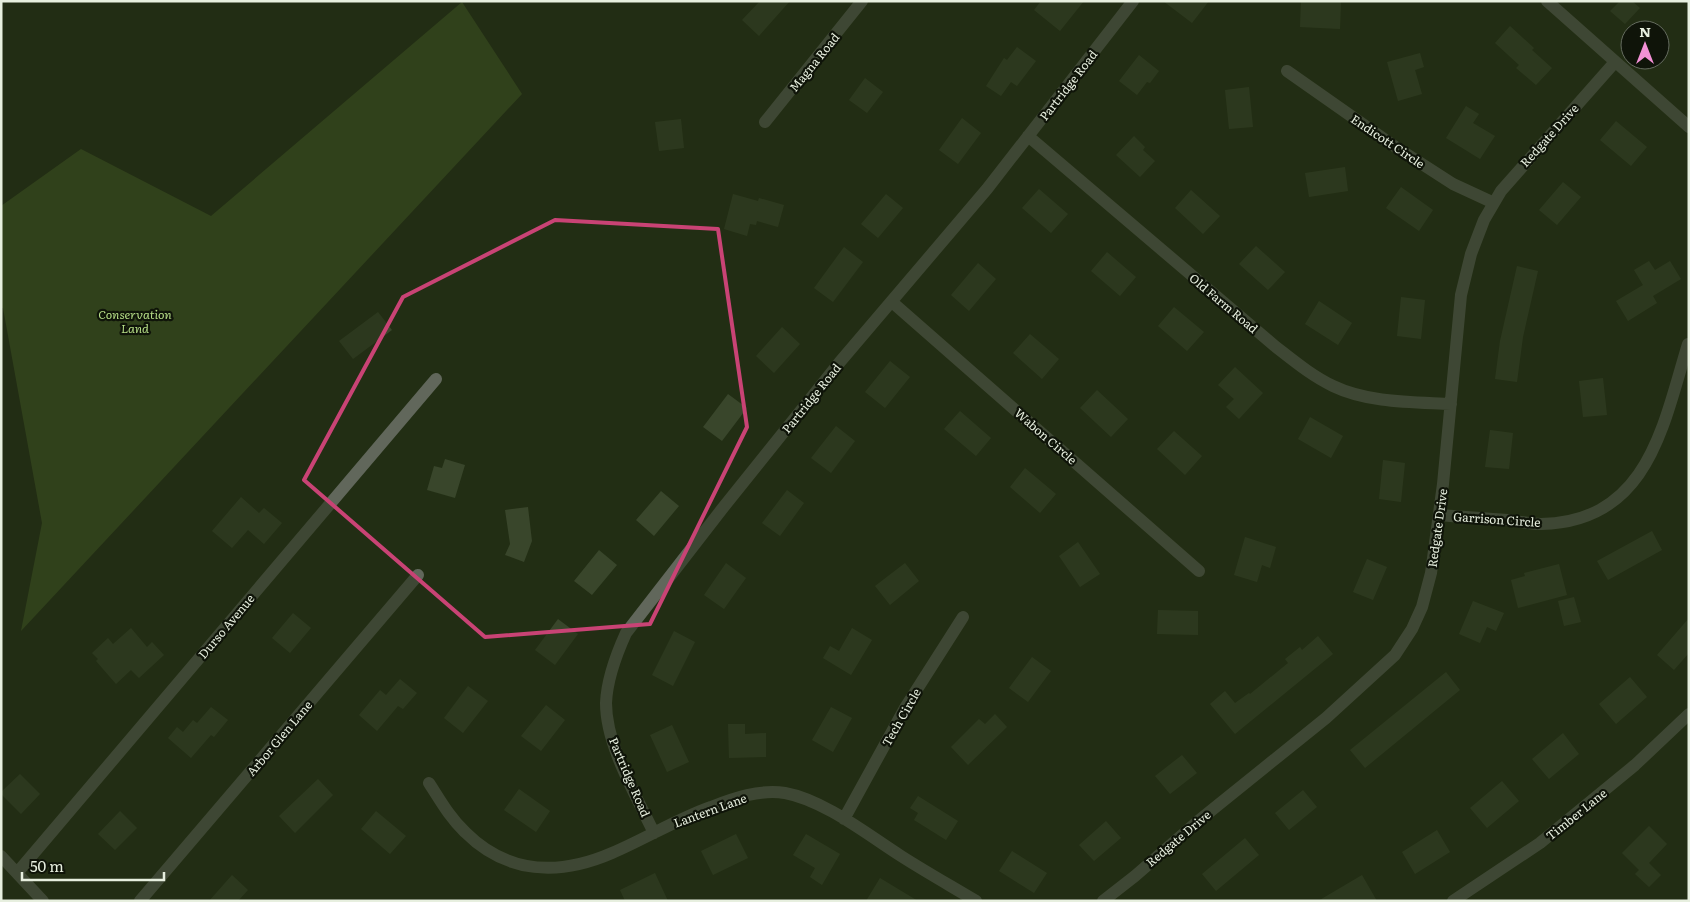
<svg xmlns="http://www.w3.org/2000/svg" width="1690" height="902" viewBox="0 0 1690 902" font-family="Literata,serif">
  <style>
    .green { fill: #425925 }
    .building { fill: #39462b }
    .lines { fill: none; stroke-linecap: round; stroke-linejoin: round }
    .minor { stroke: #61675b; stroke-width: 12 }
    .marked { fill: none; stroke: #c94375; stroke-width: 4; stroke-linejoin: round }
    .labels { text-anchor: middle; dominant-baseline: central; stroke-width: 4.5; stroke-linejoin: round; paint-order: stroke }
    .street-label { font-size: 12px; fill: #e7efdf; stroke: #0f1409 }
    .park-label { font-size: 12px; font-style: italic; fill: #b6de87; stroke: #0f1409 }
  </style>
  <rect width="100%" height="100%" fill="#222e14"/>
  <path class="green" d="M462,2L522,94L21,631L42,523L3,308H1V206L81,149L211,216Z"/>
  <path class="building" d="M760,1H790L759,36L742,20Z
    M1041,1H1084L1060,31L1034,10Z
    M1163,1H1209L1192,23Z
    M1301,1L1341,2L1340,29L1300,27Z
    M1620,1H1632L1640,8L1625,24L1610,11Z
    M1510,26L1534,48L1532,50L1552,68L1536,85L1516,68L1519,65L1495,43Z
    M1017,47L1036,61L1017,86L1011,82L1001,96L986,86L1004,58L1007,60Z
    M1420,53L1424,67L1415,70L1422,94L1398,101L1387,62Z
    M1139,55L1159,71L1150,83L1147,82L1137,95L1119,81Z
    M865,78L883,92L867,113L849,100Z
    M1249,87L1253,127L1229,129L1225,90Z
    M1466,106L1479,114L1473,123L1495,136L1480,159L1446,138Z
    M962,118L981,133L958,164L939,150Z
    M681,119L684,148L659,151L655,122Z
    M1616,121L1647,147L1631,166L1600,140Z
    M1134,136L1145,147L1143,150L1155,161L1140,177L1116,155Z
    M1345,167L1348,191L1309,197L1305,173Z
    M1563,182L1581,197L1557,225L1539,210Z
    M1401,187L1433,210L1419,231L1386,208Z
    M1039,189L1068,214L1051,233L1022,208Z
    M1191,190L1220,216L1203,234L1175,208Z
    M733,194L758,201L759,198L784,205L778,227L757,221L756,225L750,224L747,236L724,229Z
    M886,194L903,208L878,238L861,224Z
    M1256,246L1285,272L1268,290L1239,264Z
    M844,247L863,262L833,302L814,288Z
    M1107,252L1136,277L1120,296L1091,271Z
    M1649,261L1655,270L1670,261L1681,279L1653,296L1657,303L1628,321L1616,301L1643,285L1634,270Z
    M978,263L996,279L969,311L951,295Z
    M1517,266L1538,271L1523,337L1517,382L1495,379L1500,341Z
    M1401,297L1425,300L1421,339L1397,336Z
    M1319,301L1352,323L1338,345L1305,324Z
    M1174,307L1204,332L1187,351L1158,326Z
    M378,312L392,330L353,359L339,341Z
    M782,327L800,344L774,373L756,356Z
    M1030,334L1059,359L1042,379L1013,353Z
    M890,361L910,377L885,408L865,392Z
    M1235,367L1263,393L1239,419L1226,407L1234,399L1218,385Z
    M1603,378L1607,415L1583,417L1579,381Z
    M1097,390L1128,419L1111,437L1080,408Z
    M728,394L747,408L722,441L703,427Z
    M960,411L991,438L976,456L944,429Z
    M1310,417L1343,436L1331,458L1298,439Z
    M836,426L855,441L831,473L811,458Z
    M1490,430L1513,433L1509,469L1485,467Z
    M1174,431L1202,456L1185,475L1157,449Z
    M445,459L465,465L455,498L427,490L434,466L442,468Z
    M1383,460L1405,463L1401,502L1379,499Z
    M1025,468L1056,494L1040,513L1010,487Z
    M787,490L804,503L780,536L762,523Z
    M661,491L679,506L654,536L636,520Z
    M241,497L259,513L264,508L282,523L264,544L248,530L232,548L212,531Z
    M528,507L532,541L524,562L505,555L510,544L505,510Z
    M1652,531L1662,550L1608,580L1597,561Z
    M1245,537L1276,547L1270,568L1262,565L1257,582L1234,575Z
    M1078,542L1100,574L1080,587L1059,556Z
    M599,550L617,565L592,595L574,581Z
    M1367,559L1387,567L1373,600L1353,592Z
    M726,563L746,578L724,609L704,595Z
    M905,563L919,581L890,605L875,586Z
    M1559,564L1567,595L1518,608L1511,580L1525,576L1524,573Z
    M1574,597L1581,622L1564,626L1558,601Z
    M1473,601L1504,613L1496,631L1487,627L1480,643L1459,634Z
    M1158,610L1198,611V635L1157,634Z
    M293,613L311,628L290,653L272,638Z
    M1689,618V653L1674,670L1657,655Z
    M558,619L578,634L555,665L535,650Z
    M131,628L147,647L152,642L164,655L139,678L131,670L116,684L96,661L98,659L92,653L108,638L113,644Z
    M852,628L872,640L851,675L823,658L830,646L839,651Z
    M674,631L695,642L673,686L652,675Z
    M1318,636L1333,654L1235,734L1210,704L1225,691L1235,703L1249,693L1250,694L1288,663L1285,659L1300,647L1302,650Z
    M1032,657L1051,671L1028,702L1009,688Z
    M1446,672L1460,690L1365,768L1350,750Z
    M1630,677L1647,697L1616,724L1599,704Z
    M400,679L417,693L403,709L398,706L377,731L359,715L380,690L386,695Z
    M468,686L488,701L463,733L444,718Z
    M546,705L565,720L541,751L521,736Z
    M211,707L228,720L214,737L211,735L191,758L168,738L177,727L183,732L193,720L197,723Z
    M831,707L852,718L833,752L812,740Z
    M995,714L1007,727L968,765L951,747L979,719L985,724Z
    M728,724H745V734L766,733V757L729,758Z
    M672,725L689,762L667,772L650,735Z
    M1563,733L1579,754L1549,779L1532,759Z
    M1182,755L1197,773L1170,794L1155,776Z
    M20,774L40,794L21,814L1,794V792Z
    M318,779L333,795L295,833L279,816Z
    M1502,781L1519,801L1487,828L1470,808Z
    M519,789L550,811L536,832L504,810Z
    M1303,790L1317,807L1289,830L1275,813Z
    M918,796L958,821L946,840L914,820L918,813L910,808Z
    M120,811L137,828L115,850L98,834Z
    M376,811L406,836L390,854L361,829Z
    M1106,821L1121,838L1094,861L1079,845Z
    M1649,826L1667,844L1649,863L1661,875L1649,887L1635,874L1639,870L1622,853Z
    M1437,830L1450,852L1415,874L1402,852Z
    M736,834L748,858L713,875L701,851Z
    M806,834L840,854L822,885L810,877L815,868L793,855Z
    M1245,838L1259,855L1216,891L1202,874Z
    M1012,851L1047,873L1034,893L999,871Z
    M655,873L668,901H625L620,890Z
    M232,875L248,890L238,901H209Z
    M1362,875L1377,901H1318Z
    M880,878L918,901H866Z"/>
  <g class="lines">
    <path class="minor" d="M1547,1L1689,127
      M1287,71L1391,144L1453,184L1494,203
      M765,122L862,1
      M1028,136L1276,347C1294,361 1312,376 1333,386C1368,403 1413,402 1451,404
      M892,302L1199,571
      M1439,515C1462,517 1484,518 1507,520C1518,521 1530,524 1541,524C1648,522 1663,426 1688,344
      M429,783C440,800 450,818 465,832C507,874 559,876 612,853C645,839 677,819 711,807C734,798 760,789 785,793C824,800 868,835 901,856C926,872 951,886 976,901
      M844,819L905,708L963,617
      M654,833C636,795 606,746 606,703C607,679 616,655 626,633L722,509L839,363L987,189L1133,1
      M1,856L43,901
      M17,873L436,379
      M140,901L418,575
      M1103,901L1135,876L1197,822L1326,718L1395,655L1412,629L1422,607L1431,573L1443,484L1461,295L1471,254L1484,220L1501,191L1615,62
      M1453,901L1540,843L1635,765L1689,714"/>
  </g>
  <path d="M0 0H1690V902H0ZM555,220L718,229L747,427L650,624L485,637L304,480L403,297Z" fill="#222e14" fill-opacity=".55" fill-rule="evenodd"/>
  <path class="marked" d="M555,220L718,229L747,427L650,624L485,637L304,480L403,297Z"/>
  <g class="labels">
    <g class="street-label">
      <text transform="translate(814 62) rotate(-51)">Magna Road</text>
      <text transform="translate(1068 85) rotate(-52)">Partridge Road</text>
      <text transform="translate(1549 135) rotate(-48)">Redgate Drive</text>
      <text transform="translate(1388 141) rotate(34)">Endicott Circle</text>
      <text transform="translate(1224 303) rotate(40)">Old Farm Road</text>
      <text transform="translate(811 398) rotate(-51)">Partridge Road</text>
      <text transform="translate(1046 436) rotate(41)">Wabon Circle</text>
      <text transform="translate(1497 519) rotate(4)">Garrison Circle</text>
      <text transform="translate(1437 528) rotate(-82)">Redgate Drive</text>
      <text transform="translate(226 626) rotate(-50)">Durso Avenue</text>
      <text transform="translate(901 717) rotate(-60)">Tech Circle</text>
      <text transform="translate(279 738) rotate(-50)">Arbor Glen Lane</text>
      <text transform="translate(630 777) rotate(67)">Partridge Road</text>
      <text transform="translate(710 810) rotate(-20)">Lantern Lane</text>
      <text transform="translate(1576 814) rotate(-39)">Timber Lane</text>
      <text transform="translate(1178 838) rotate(-40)">Redgate Drive</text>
    </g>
    <g class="park-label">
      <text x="135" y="314">Conservation<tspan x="135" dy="14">Land</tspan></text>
    </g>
  </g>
  <rect width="1690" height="902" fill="none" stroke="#e7efdf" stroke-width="5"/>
  <g transform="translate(1645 45)"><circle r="24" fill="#0f1409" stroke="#656c5f"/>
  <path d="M0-4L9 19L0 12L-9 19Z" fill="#f391d6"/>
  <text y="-8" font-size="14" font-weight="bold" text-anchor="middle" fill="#e7efdf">N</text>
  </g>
  <path d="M22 872v8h142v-8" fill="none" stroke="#e7efdf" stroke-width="2.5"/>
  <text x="30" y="872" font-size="15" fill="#e7efdf" stroke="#0f1409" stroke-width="4" paint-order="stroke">50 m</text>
</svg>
